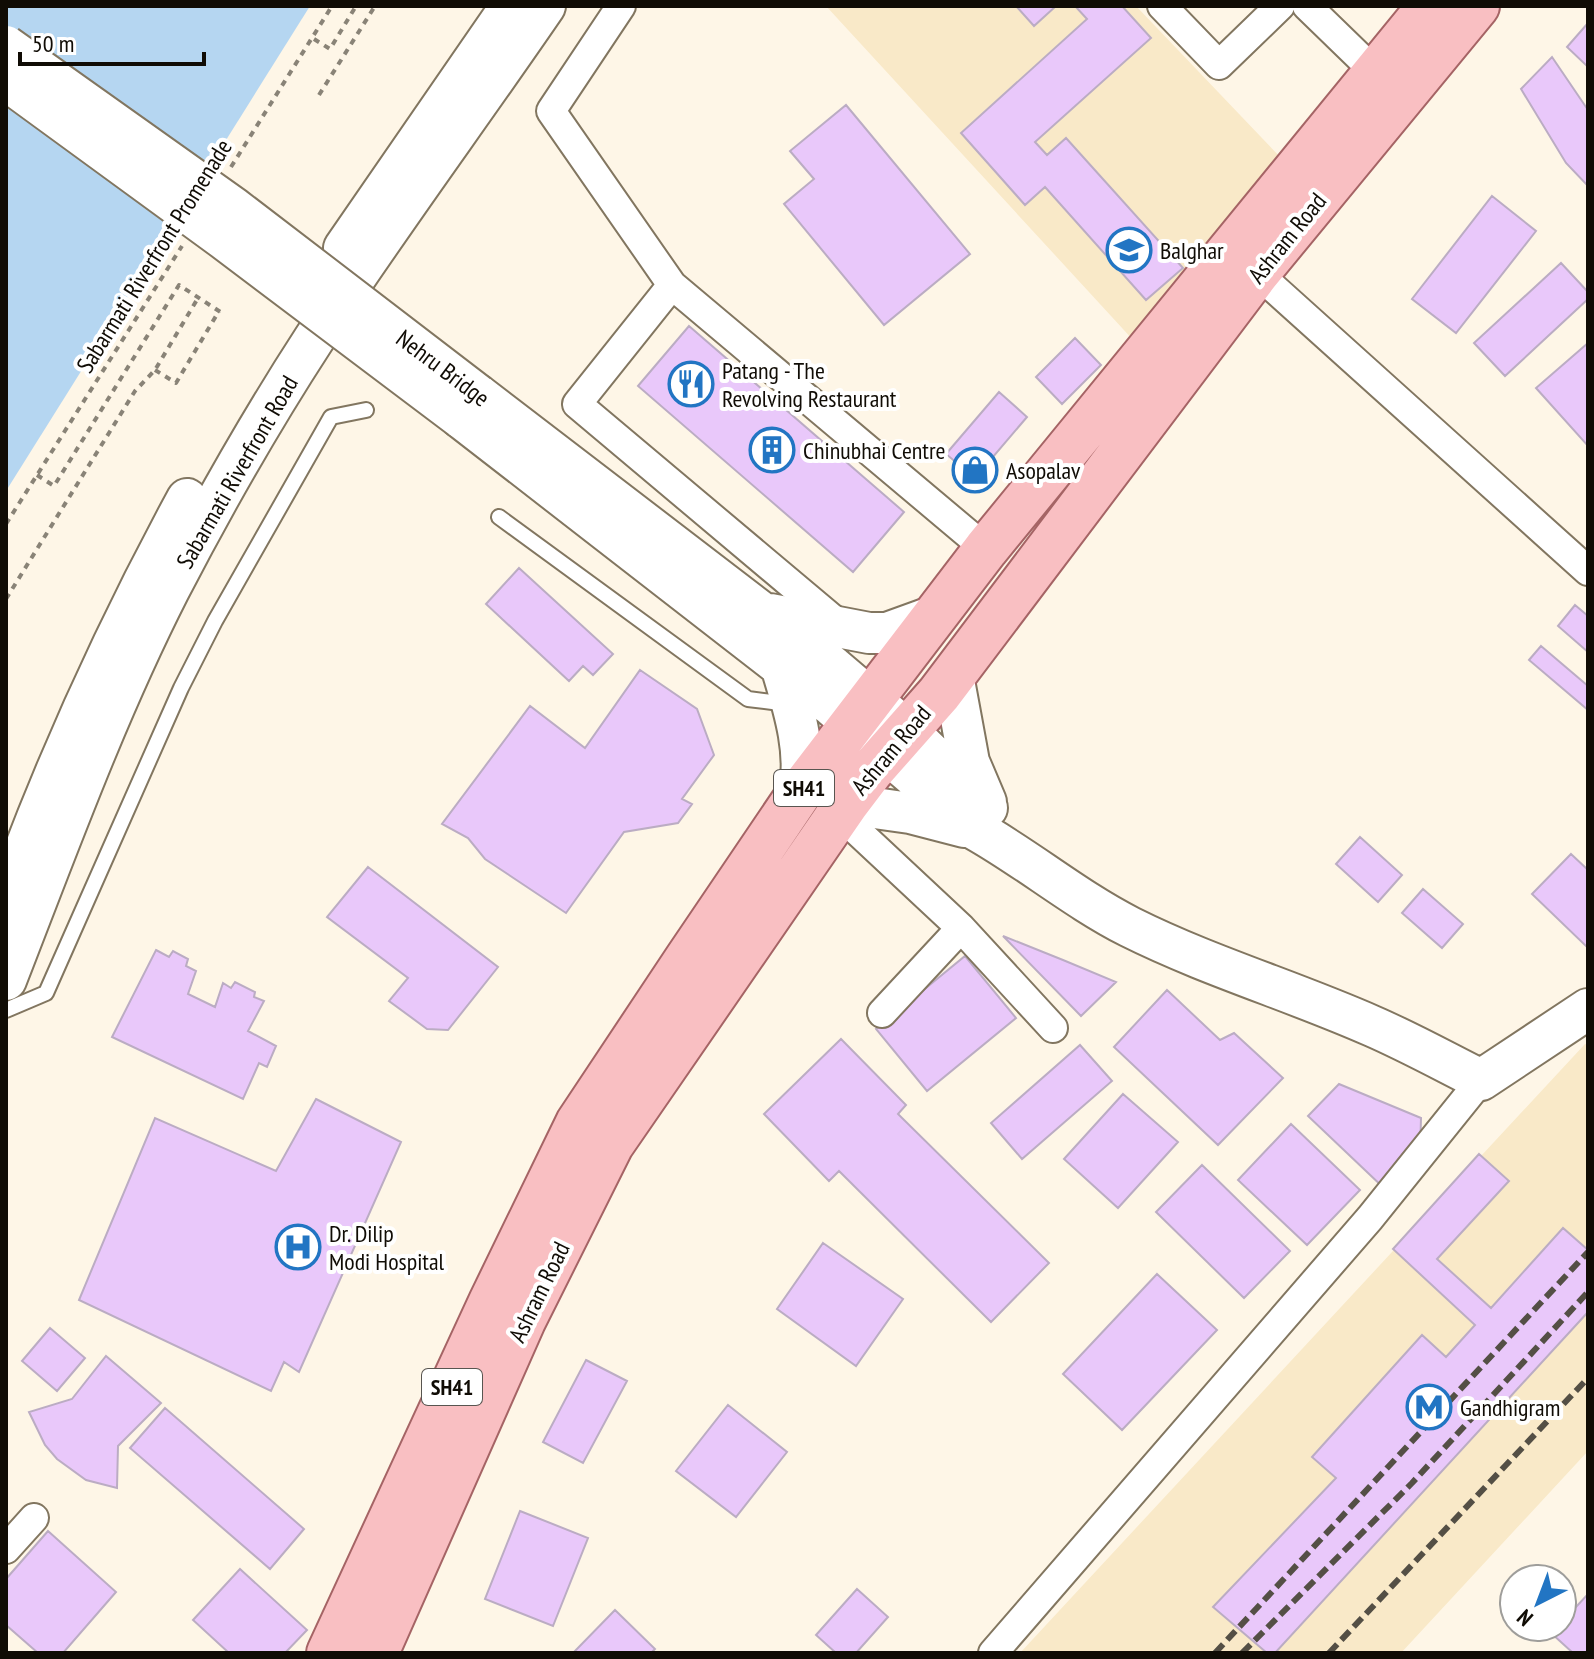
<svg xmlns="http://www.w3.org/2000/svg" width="1594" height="1659" viewBox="0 0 1594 1659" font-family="'PT Sans Narrow',sans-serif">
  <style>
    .built { fill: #f9e9c8 }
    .water { fill: #b5d6f1 }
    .building { fill: #e9c8fa; stroke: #bbacc3; stroke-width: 2 }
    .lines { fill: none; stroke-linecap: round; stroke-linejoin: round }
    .lane-casing { stroke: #827660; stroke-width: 18 }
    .street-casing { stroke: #827660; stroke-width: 32 }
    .secondary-casing { stroke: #827660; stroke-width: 44 }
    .primary-casing { stroke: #a56465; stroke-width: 48 }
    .path { stroke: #898377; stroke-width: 4; stroke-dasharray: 6 6; stroke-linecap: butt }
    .lane { stroke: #fff; stroke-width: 14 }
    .street { stroke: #fff; stroke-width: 28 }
    .secondary { stroke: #fff; stroke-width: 40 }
    .primary { stroke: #f9bfc2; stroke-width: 44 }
    .rail { stroke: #544f45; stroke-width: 6; stroke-dasharray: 12 6; stroke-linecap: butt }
    .secondary-bridge-casing { stroke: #827660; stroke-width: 44; stroke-linecap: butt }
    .secondary-bridge { stroke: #fff; stroke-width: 40 }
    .labels { text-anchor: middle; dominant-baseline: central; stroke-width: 8; stroke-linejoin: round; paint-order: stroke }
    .shield { fill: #fff; stroke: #585550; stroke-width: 2 }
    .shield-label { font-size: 22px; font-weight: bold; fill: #100c05 }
    .street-label { font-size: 24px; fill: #100c05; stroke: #fff }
    .poi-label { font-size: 24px; fill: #100c05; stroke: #fff; text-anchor: start }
  </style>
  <rect width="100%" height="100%" fill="#fef6e7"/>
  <path class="built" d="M826,6H1136L1283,160L1134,341Z
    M1585,1044L1588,1045V1451L1401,1653H1020Z"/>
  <path class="water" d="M6,6H310L6,491Z"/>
  <path class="building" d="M1016,6H1056L1034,26Z
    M1075,6H1122L1151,38L1035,142L1047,155L1066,138L1183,268L1146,300L1045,187L1025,205L961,133L1087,19Z
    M1588,23V67L1567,47Z
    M1552,57L1588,110V186L1566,163L1521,89Z
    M846,105L970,254L884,325L784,204L814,179L790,151Z
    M1492,196L1536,231L1456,333L1412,299Z
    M1561,263L1588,292V299L1505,376L1474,343Z
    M689,326L904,512L853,572L638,386Z
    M1075,338L1101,365L1062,404L1036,377Z
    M1588,343V446L1536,388Z
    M999,392L1027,417L975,478L946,454Z
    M519,568L613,654L593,675L583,666L569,681L486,604Z
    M1575,605L1588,616V652L1558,626Z
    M1541,646L1588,686V710L1529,660Z
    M640,670L697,709L714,755L682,799L692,804L678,823L624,832L566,913L485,859L468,838L442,824L530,706L585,748Z
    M1360,837L1402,875L1378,902L1336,864Z
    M1571,854L1588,870V948L1532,894Z
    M368,867L498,967L448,1030L427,1029L389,1001L408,978L327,917Z
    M1423,889L1463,924L1442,948L1402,913Z
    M1003,936L1063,960L1116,982L1081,1016Z
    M156,950L169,957L173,951L188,959L186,966L196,971L188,994L215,1007L223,983L231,988L235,982L255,992L254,997L264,1001L248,1031L276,1046L267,1067L259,1063L243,1099L112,1037Z
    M965,956L1016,1018L927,1091L876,1029Z
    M1167,990L1220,1040L1234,1033L1283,1078L1218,1145L1114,1047Z
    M841,1039L906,1105L898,1114L1049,1263L991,1322L839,1171L829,1181L764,1114Z
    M1080,1045L1112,1081L1022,1159L991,1123Z
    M1339,1084L1421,1118L1420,1154L1386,1190L1308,1116Z
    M1123,1094L1178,1142L1118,1208L1064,1159Z
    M316,1099L401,1142L299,1372L284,1362L271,1391L79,1300L155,1118L276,1171Z
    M1291,1124L1360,1190L1307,1245L1238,1180Z
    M1479,1154L1509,1181L1437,1259L1491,1308L1563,1228L1588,1250V1312L1275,1653H1267L1213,1607L1336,1478L1312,1457L1422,1335L1446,1357L1475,1325L1393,1249Z
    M1202,1165L1290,1251L1244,1298L1156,1212Z
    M823,1243L903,1299L856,1366L777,1309Z
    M1157,1274L1217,1330L1122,1430L1063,1374Z
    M50,1328L85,1358L57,1391L22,1361Z
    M106,1356L161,1403L118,1446L117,1488L86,1480L57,1459L45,1445L29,1412L72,1399Z
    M586,1360L627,1381L583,1463L543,1442Z
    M728,1405L787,1452L736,1517L676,1471Z
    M165,1408L304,1529L270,1569L130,1448Z
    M520,1511L588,1538L553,1626L485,1599Z
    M48,1531L116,1592L63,1653H38L6,1625V1579Z
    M240,1569L307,1630L285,1653H229L193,1620Z
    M857,1589L888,1617L856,1653H836L816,1635Z
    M1588,1594V1653H1573L1551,1633L1557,1627H1562V1622Z
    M615,1610L655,1649L651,1653H573Z"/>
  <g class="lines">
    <g class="lane-casing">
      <path id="lane" d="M499,517L748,699L788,704
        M6,1010L46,993L181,688L215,621L331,417L366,410"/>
    </g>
    <g class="street-casing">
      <path id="street" d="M621,6L551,111L672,285
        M1162,6L1219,65L1280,6
        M1307,6L1375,72
        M1257,273L1588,571
        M841,626L577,404L672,285L986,549
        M839,814L961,928L882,1013
        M961,928L1053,1028
        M6,1549L34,1518
        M993,1653L1370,1218L1481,1080"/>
    </g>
    <g class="secondary-casing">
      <path id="secondary" d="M344,248L511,6
        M478,395L833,667L907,730L987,808
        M461,418L832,706L976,830C1029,860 1075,899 1130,927C1208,966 1293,991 1372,1026C1409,1042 1445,1062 1481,1080L1588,1009
        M770,614L869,633H887L934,616
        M781,666C793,706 809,755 798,795
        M953,675L969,762L986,802
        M846,804L910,813L964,827
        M6,899C56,762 117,628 187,499
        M6,980C57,849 105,716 169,590C213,505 262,419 314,339C388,226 469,117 545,6"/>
    </g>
    <g class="primary-casing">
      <path id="primary" d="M329,1653L491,1302L578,1123L687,959L798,795L986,549L1430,6
        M376,1653L523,1321L611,1145L846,804L871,771L939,694L1257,273L1477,6"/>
    </g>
    <path class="path" d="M314,39L330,49L356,6
      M319,95L375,6
      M231,167L332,6
      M155,370L176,383L219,311
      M37,475L54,486L179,285L222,313
      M6,524L182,246
      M6,599L135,391L155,370L198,298"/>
    <use href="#lane" class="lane"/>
    <use href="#street" class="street"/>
    <use href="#secondary" class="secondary"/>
    <use href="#primary" class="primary"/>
    <path class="rail" d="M1215,1653L1588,1252
      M1242,1653L1412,1483L1588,1292
      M1329,1653L1588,1378"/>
    <g class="secondary-bridge-casing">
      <path id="secondary-bridge" d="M6,46L234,208L478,395
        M6,80L221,237L461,418"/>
    </g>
    <use href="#secondary-bridge" class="secondary-bridge"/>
  </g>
  <defs>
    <g id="school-ring" transform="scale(2.3)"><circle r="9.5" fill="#fff" stroke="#2275c3" stroke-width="1.5"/><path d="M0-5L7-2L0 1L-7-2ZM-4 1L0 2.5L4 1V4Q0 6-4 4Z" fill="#2275c3"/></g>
    <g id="restaurant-ring" transform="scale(2.3)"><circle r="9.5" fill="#fff" stroke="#2275c3" stroke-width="1.5"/><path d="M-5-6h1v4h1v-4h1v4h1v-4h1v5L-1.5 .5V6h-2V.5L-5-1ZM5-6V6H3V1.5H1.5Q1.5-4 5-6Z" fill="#2275c3"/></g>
    <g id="building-ring" transform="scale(2.3)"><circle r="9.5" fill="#fff" stroke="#2275c3" stroke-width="1.5"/><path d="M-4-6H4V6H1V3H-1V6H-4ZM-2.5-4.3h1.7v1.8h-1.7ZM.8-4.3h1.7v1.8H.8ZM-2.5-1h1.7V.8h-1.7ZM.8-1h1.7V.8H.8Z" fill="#2275c3"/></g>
    <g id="shop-ring" transform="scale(2.3)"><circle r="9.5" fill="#fff" stroke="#2275c3" stroke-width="1.5"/><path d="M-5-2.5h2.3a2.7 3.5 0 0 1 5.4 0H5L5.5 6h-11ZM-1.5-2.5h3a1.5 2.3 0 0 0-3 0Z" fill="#2275c3"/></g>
    <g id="hospital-ring" transform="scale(2.3)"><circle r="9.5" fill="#fff" stroke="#2275c3" stroke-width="1.5"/><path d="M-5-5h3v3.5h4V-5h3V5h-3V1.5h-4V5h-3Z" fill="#2275c3"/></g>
    <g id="metro-ring" transform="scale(2.3)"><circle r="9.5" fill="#fff" stroke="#2275c3" stroke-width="1.5"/><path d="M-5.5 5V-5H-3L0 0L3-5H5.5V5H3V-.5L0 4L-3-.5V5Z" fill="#2275c3"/></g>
  </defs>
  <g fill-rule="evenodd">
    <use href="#school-ring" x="1129" y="250"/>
    <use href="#restaurant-ring" x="691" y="384"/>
    <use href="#building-ring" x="772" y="450"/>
    <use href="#shop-ring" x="975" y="470"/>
    <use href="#hospital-ring" x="298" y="1247"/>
    <use href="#metro-ring" x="1429" y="1407"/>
  </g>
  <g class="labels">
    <g class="shield">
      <rect x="774" y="770" width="60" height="36" rx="6"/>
      <rect x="422" y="1369" width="60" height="36" rx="6"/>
    </g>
    <g class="shield-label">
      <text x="804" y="788">SH41</text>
      <text x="452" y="1387">SH41</text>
    </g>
    <g class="street-label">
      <text transform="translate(1287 238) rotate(-51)">Ashram Road</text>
      <text transform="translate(154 256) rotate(-58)">Sabarmati Riverfront Promenade</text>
      <text transform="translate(443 368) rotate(37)">Nehru Bridge</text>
      <text transform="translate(237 472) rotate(-60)">Sabarmati Riverfront Road</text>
      <text transform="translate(891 750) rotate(-50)">Ashram Road</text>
      <text transform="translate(539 1292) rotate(-64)">Ashram Road</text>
    </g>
    <g class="poi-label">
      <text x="1160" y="250">Balghar</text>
      <text x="722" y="370">Patang - The<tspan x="722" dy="28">Revolving Restaurant</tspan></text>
      <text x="803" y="450">Chinubhai Centre</text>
      <text x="1006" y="470">Asopalav</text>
      <text x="329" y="1233">Dr. Dilip<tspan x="329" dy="28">Modi Hospital</tspan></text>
      <text x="1460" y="1407">Gandhigram</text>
    </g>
  </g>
  <rect width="1594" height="1659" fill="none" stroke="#100c05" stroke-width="16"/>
  <g transform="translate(1538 1603) rotate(222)"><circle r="38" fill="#ffffff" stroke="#9f9e9b" stroke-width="2"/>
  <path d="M0-6L14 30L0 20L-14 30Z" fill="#2275c3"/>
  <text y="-12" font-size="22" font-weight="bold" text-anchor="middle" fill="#100c05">N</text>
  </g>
  <path d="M20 52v12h184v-12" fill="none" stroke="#100c05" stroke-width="4"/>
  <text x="32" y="52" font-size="24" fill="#100c05" stroke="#ffffff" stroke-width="6" paint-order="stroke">50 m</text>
</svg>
